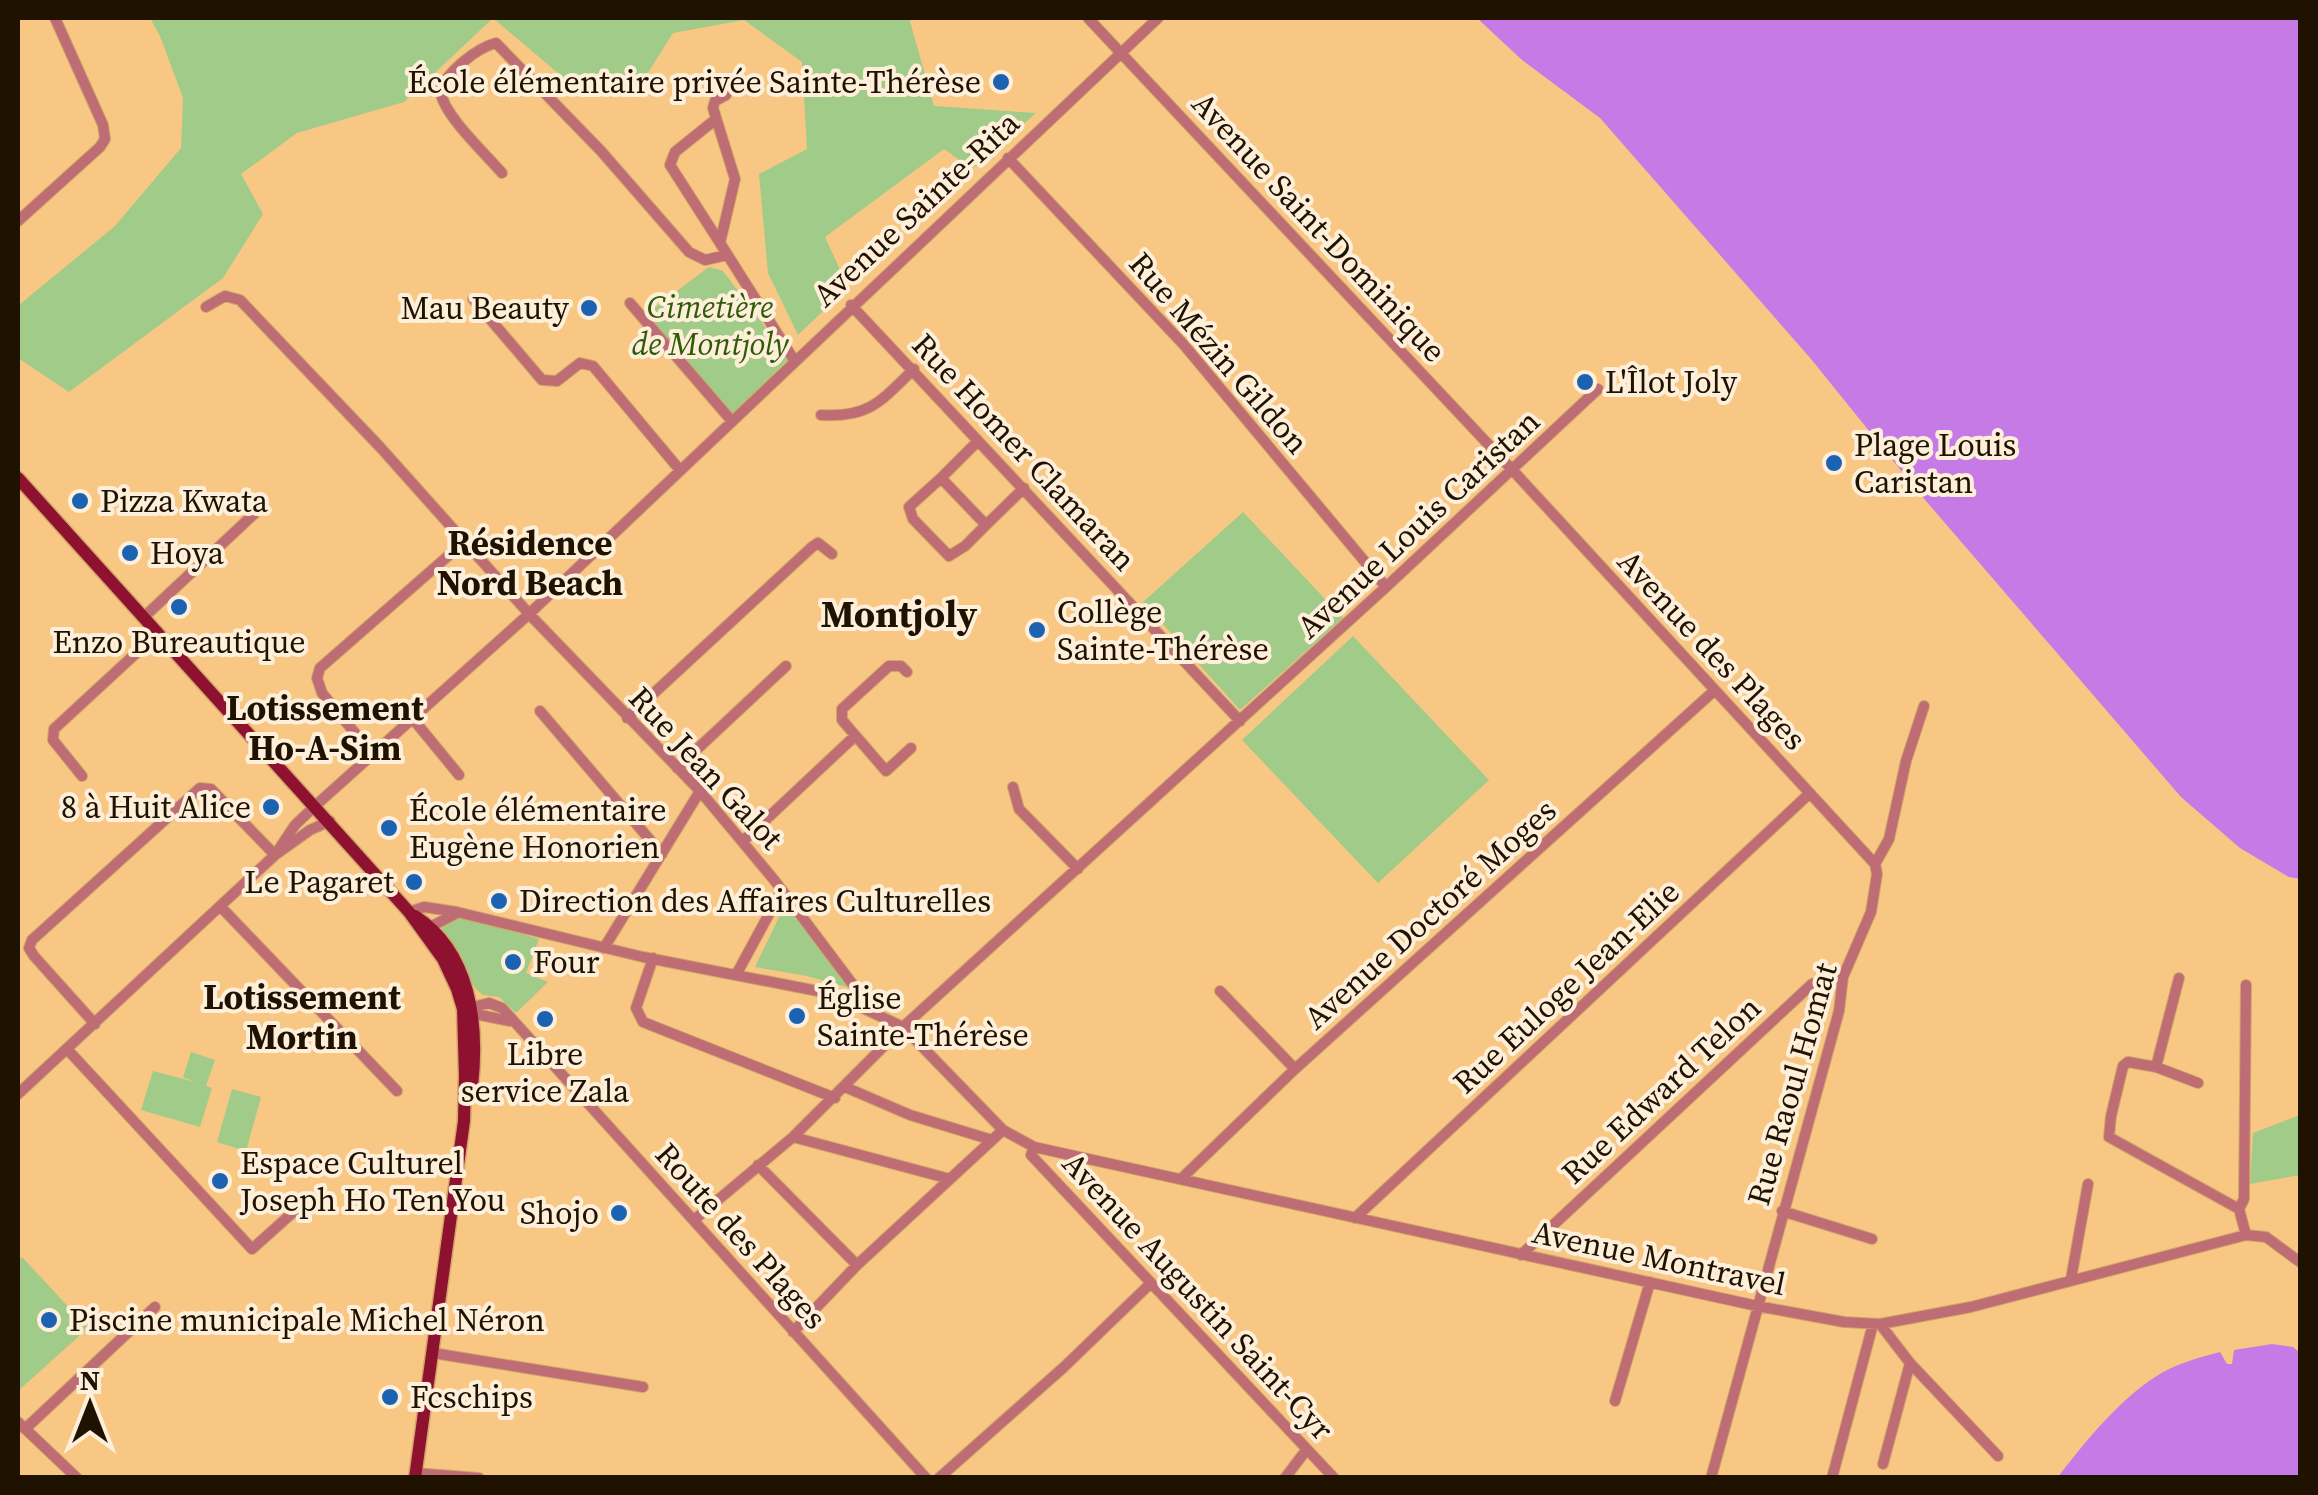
<svg xmlns="http://www.w3.org/2000/svg" width="2318" height="1495" viewBox="0 0 2318 1495" font-family="'Source Serif 4',serif">
  <style>
    .green { fill: #a0cb88 }
    .water { fill: #c57ae5 }
    .lines { fill: none; stroke-linecap: round; stroke-linejoin: round }
    .minor-casing { stroke: #d1a66b; stroke-width: 12 }
    .major-casing { stroke: #d1a66b; stroke-width: 15 }
    .minor { stroke: #be6d74; stroke-width: 10 }
    .major { stroke: #8e1230; stroke-width: 12 }
    .poi-dot { fill: #1c62b2; stroke: #feefdb; stroke-width: 4 }
    .labels { text-anchor: middle; dominant-baseline: central; stroke-width: 8; stroke-linejoin: round; paint-order: stroke }
    .poi-label { font-size: 32px; fill: #201200; stroke: #feefdb; text-anchor: start }
    .street-label { font-size: 32px; fill: #201200; stroke: #feefdb }
    .park-label { font-size: 32px; font-style: italic; fill: #2e5b06; stroke: #feefdb }
    .neighbourhood-label { font-size: 35px; font-weight: bold; fill: #201200; stroke: #feefdb }
    .quarter-label { font-size: 38px; font-weight: bold; fill: #201200; stroke: #feefdb }
  </style>
  <rect width="100%" height="100%" fill="#f8c783"/>
  <path class="green" d="M150,18H909L934,106L1036,113L972,169L944,149L825,237L848,287L798,335L768,273L759,174L807,149L802,62L744,20L673,33L644,79L572,85L493,18L404,102L297,133L241,174L263,214L223,278L69,392L18,358L19,305L115,226L181,148L183,98L160,36Z
    M709,267L723,271L789,359L729,417L645,315Z
    M1243,512L1343,618L1240,710L1143,602Z
    M1353,636L1489,780L1378,883L1242,740Z
    M789,910L850,988L807,976L755,967L782,911Z
    M458,915L539,939L526,973L548,982L516,1013L499,997L483,995L476,989L442,931L443,925Z
    M191,1052L215,1060L206,1086L212,1088L200,1127L141,1110L153,1071L195,1082L183,1077Z
    M232,1089L261,1097L246,1151L217,1142Z
    M2300,1115V1175L2250,1184L2253,1133Z
    M22,1257L88,1328L18,1391V1261Z"/>
  <path class="water" d="M1477,18H2300V879L2289,877L2240,848L2181,797L1920,494L1811,359L1600,118L1522,60Z
    M2272,1344L2293,1347L2300,1353V1477H2058C2084,1443 2118,1401 2155,1377C2174,1364 2198,1358 2220,1352L2227,1364H2232L2234,1350Z"/>
  <g class="lines">
    <g class="minor-casing">
      <path id="minor" d="M1088,18L1518,476L1875,864
        M726,95L715,101L713,108L735,179L720,243L794,360
        M716,119L675,152L670,165L720,243
        M1008,158L1184,345L1386,587
        M502,173C484,152 445,117 440,91C446,73 476,48 496,43L601,151L689,252L705,260L727,255
        M18,221L100,147L105,139L103,125L55,18
        M473,299L542,380L557,381L580,363L593,366L679,469
        M630,303L731,420
        M851,305L1240,721
        M206,307L225,296L240,300L380,447L531,616L700,791L775,881L869,1006
        M821,415C869,418 881,401 914,369
        M978,441L941,478L986,525L1024,488
        M941,478L909,507L913,519L949,556L965,546L986,525
        M144,617L254,514
        M907,672L901,666H889L842,709V720L886,771L911,748
        M540,711L662,854
        M627,718L812,547L818,543L832,554
        M413,719L459,775
        M374,756L322,693L317,678L320,668L464,542
        M677,768L786,666
        M82,776L53,740L54,729L158,633
        M1013,787L1019,809L1078,869
        M743,841L855,736
        M275,855L295,825L315,806L529,614L1158,18
        M220,906L397,1091
        M409,912L424,907L457,912L643,957L833,994L903,1027L1003,1130L1034,1147L1757,1306L1844,1322L1880,1324L1971,1307L2246,1235L2266,1237L2300,1262
        M422,924L432,926L457,913
        M604,948L700,791
        M653,958L636,1008L643,1022L835,1098
        M736,975L782,890
        M2246,985L2244,1199L2239,1209L2246,1235
        M1220,991L1295,1069
        M471,1006L480,1015L510,1021
        M464,1009L489,1003L502,1008L926,1478
        M95,1024L34,956L29,948L32,940L200,788L211,789L275,855
        M67,1049L252,1249L309,1198
        M2156,1067L2179,978
        M2198,1083L2156,1067L2128,1062L2123,1066L2111,1116L2109,1137L2239,1209
        M845,1087L910,1115L992,1140
        M18,1094L275,855L310,830L330,821
        M793,1137L950,1179
        M1034,1147L1031,1155L1334,1478
        M758,1165L857,1265
        M1181,1179L1295,1069L1715,690
        M1782,1211L1872,1239
        M1355,1218L1810,793
        M694,1220L793,1137L903,1027L1386,587L1598,389
        M1521,1255L1812,984L1843,977
        M2071,1279L2088,1184
        M1880,1324L1910,1363L1883,1464
        M793,1332L857,1265L1003,1130
        M433,1353L643,1387
        M1910,1363L1998,1456
        M1615,1401L1650,1282
        M18,1422L77,1478
        M25,1429L155,1307
        M415,1473L479,1478
        M939,1478L1064,1367L1151,1283
        M1285,1478L1307,1449
        M1711,1478L1839,1011L1843,977L1871,912L1877,874L1875,864L1889,839L1906,761L1924,706
        M1832,1478L1873,1324"/>
    </g>
    <g class="major-casing">
      <path id="major" d="M18,478L409,912L443,959L457,989L463,1009L465,1075L464,1121L415,1478
        M415,916C471,952 479,1025 472,1086"/>
    </g>
    <use href="#minor" class="minor"/>
    <use href="#major" class="major"/>
  </g>
  <g class="poi-dot">
    <circle cx="1001" cy="82" r="10"/>
    <circle cx="589" cy="308" r="10"/>
    <circle cx="1585" cy="382" r="10"/>
    <circle cx="1834" cy="463" r="10"/>
    <circle cx="80" cy="501" r="10"/>
    <circle cx="130" cy="553" r="10"/>
    <circle cx="179" cy="607" r="10"/>
    <circle cx="1037" cy="630" r="10"/>
    <circle cx="271" cy="807" r="10"/>
    <circle cx="389" cy="828" r="10"/>
    <circle cx="414" cy="882" r="10"/>
    <circle cx="499" cy="901" r="10"/>
    <circle cx="513" cy="962" r="10"/>
    <circle cx="797" cy="1016" r="10"/>
    <circle cx="545" cy="1019" r="10"/>
    <circle cx="220" cy="1181" r="10"/>
    <circle cx="619" cy="1213" r="10"/>
    <circle cx="49" cy="1320" r="10"/>
    <circle cx="390" cy="1397" r="10"/>
  </g>
  <g class="labels">
    <g class="poi-label">
      <text x="981" y="82" text-anchor="end">École élémentaire privée Sainte-Thérèse</text>
      <text x="569" y="308" text-anchor="end">Mau Beauty</text>
      <text x="1605" y="382">L'Îlot Joly</text>
      <text x="1854" y="445">Plage Louis<tspan x="1854" dy="37">Caristan</tspan></text>
      <text x="100" y="501">Pizza Kwata</text>
      <text x="150" y="553">Hoya</text>
      <text x="1057" y="612">Collège<tspan x="1057" dy="37">Sainte-Thérèse</tspan></text>
      <text x="179" y="642" text-anchor="middle">Enzo Bureautique</text>
      <text x="251" y="807" text-anchor="end">8 à Huit Alice</text>
      <text x="409" y="810">École élémentaire<tspan x="409" dy="37">Eugène Honorien</tspan></text>
      <text x="394" y="882" text-anchor="end">Le Pagaret</text>
      <text x="519" y="901">Direction des Affaires Culturelles</text>
      <text x="533" y="962">Four</text>
      <text x="817" y="998">Église<tspan x="817" dy="37">Sainte-Thérèse</tspan></text>
      <text x="545" y="1054" text-anchor="middle">Libre<tspan x="545" dy="37">service Zala</tspan></text>
      <text x="240" y="1163">Espace Culturel<tspan x="240" dy="37">Joseph Ho Ten You</tspan></text>
      <text x="599" y="1213" text-anchor="end">Shojo</text>
      <text x="69" y="1320">Piscine municipale Michel Néron</text>
      <text x="410" y="1397">Fcschips</text>
    </g>
    <g class="street-label">
      <text transform="translate(916 209) rotate(-43)">Avenue Sainte-Rita</text>
      <text transform="translate(1319 227) rotate(47)">Avenue Saint-Dominique</text>
      <text transform="translate(1219 353) rotate(49)">Rue Mézin Gildon</text>
      <text transform="translate(1024 452) rotate(47)">Rue Homer Clamaran</text>
      <text transform="translate(1418 524) rotate(-43)">Avenue Louis Caristan</text>
      <text transform="translate(1712 650) rotate(47)">Avenue des Plages</text>
      <text transform="translate(706 768) rotate(47)">Rue Jean Galot</text>
      <text transform="translate(1430 914) rotate(-42)">Avenue Doctoré Moges</text>
      <text transform="translate(1566 987) rotate(-43)">Rue Euloge Jean-Elie</text>
      <text transform="translate(1792 1084) rotate(-74)">Rue Raoul Homat</text>
      <text transform="translate(1661 1090) rotate(-43)">Rue Edward Telon</text>
      <text transform="translate(741 1236) rotate(48)">Route des Plages</text>
      <text transform="translate(1659 1258) rotate(12)">Avenue Montravel</text>
      <text transform="translate(1198 1296) rotate(47)">Avenue Augustin Saint-Cyr</text>
    </g>
    <g class="park-label">
      <text x="710" y="307">Cimetière<tspan x="710" dy="37">de Montjoly</tspan></text>
    </g>
    <g class="neighbourhood-label">
      <text x="530" y="543">Résidence<tspan x="530" dy="40">Nord Beach</tspan></text>
      <text x="325" y="708">Lotissement<tspan x="325" dy="40">Ho-A-Sim</tspan></text>
      <text x="302" y="997">Lotissement<tspan x="302" dy="40">Mortin</tspan></text>
    </g>
    <g class="quarter-label">
      <text x="899" y="614">Montjoly</text>
    </g>
  </g>
  <rect width="2318" height="1495" fill="none" stroke="#201200" stroke-width="40"/>
  <g transform="translate(90 1405)" stroke="#feefdb" stroke-width="8" paint-order="stroke">
  <path d="M0-8L18 38L0 25L-18 38Z" fill="#201200"/>
  <text y="-15" font-size="28" font-weight="bold" text-anchor="middle" fill="#201200">N</text>
  </g>
</svg>
